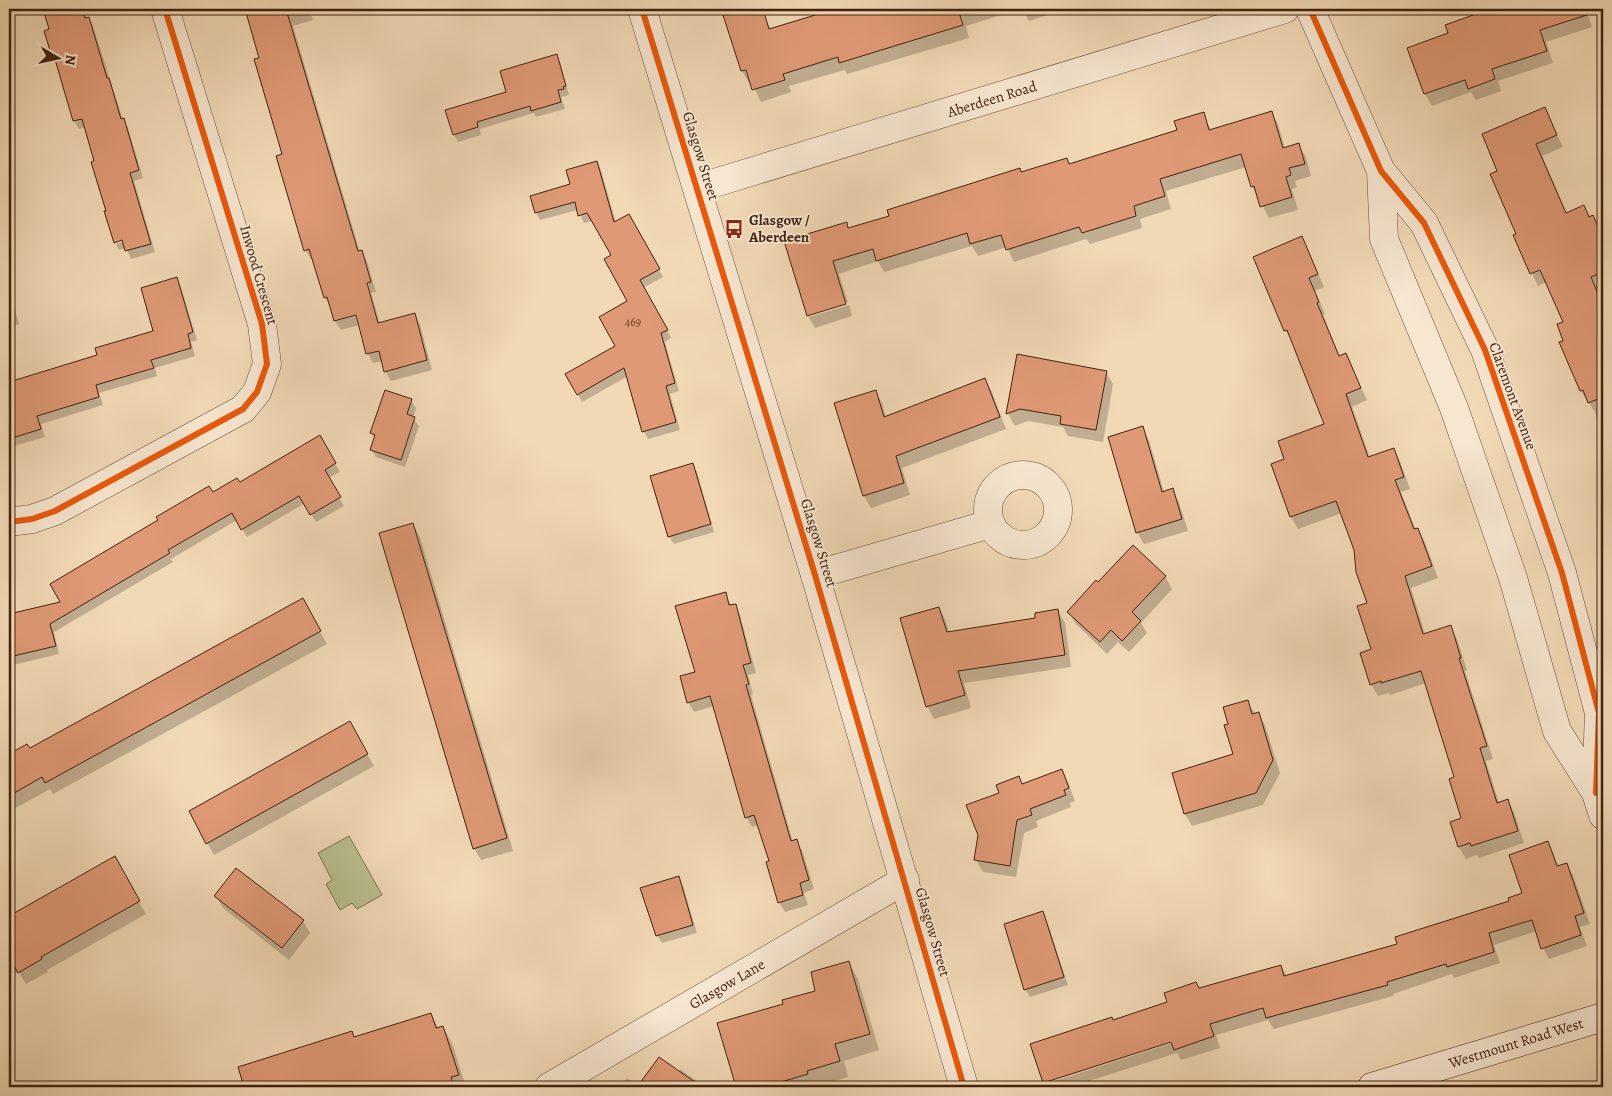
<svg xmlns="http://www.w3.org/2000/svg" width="1612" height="1096" viewBox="0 0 1612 1096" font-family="Alegreya,serif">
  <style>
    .green { fill: #b9bf8f; stroke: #7d7150 }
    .shadow { fill: #0003 }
    .building { fill: #e09976; stroke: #412311 }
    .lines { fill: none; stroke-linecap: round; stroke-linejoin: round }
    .minor-casing { stroke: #6d503a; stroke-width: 29 }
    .tertiary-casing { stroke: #6d503a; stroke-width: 29 }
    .secondary-casing { stroke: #412311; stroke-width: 29 }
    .minor { stroke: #f7e6d0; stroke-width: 28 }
    .tertiary { stroke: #f7e6d0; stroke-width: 28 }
    .secondary { stroke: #f7e6d0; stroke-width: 28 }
    .cycleway-casing { stroke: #f7e6d0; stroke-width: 9 }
    .cycleway { stroke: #e8590c; stroke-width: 6 }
    .labels { text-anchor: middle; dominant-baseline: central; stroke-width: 4; stroke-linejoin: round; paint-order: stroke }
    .number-label { font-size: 12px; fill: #69402a }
    .street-label { font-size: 15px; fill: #412311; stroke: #f7e6d0 }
    .poi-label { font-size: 15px; font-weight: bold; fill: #412311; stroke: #f7e6d0; text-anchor: start }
  </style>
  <rect width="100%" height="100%" fill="#f2d9b6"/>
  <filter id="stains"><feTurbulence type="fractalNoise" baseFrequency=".004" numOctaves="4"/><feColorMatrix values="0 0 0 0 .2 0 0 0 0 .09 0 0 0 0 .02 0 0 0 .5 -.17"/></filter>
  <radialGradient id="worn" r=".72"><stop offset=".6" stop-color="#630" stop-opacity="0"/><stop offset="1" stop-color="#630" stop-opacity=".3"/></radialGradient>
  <path class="green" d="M349,836L382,895L357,909L352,903L340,910L326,884L332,880L318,853Z"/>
  <path class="shadow" d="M44,9H83L87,19L89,18L93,26L123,120L128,128L143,178L134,181L155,252L131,259L126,248L119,250L116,244L128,240V237L108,212L86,127L79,129L74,121L58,65L53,56L51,30Z
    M246,9H309L313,20L293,26L360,252H362L367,261L376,292L371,293L380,324L414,315L420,324L432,370L391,381L385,371L383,361L373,363L368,354L360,325L341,330L335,321L331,307L325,298L313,259H311L305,250L261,58Z
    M748,9H754L758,15L763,14L771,30L839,9H1020L966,26L969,38L847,74L845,70L789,86L791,92L761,102L751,82L749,83L742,71L725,16Z
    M1022,9H1065L1029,21Z
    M1493,9H1586L1592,27L1546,42L1553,63L1498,81L1501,91L1476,100L1471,92L1432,106L1425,94L1409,48L1450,34L1447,26Z
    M556,55L560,62L569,95L561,97L565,109L536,117L534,113L480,129L481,135L458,142L454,135L447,111L508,93Z
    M1544,108L1563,147L1542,156L1567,214L1583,207L1590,218L1593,217L1603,237V287L1597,289L1603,304V437L1595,412L1581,391L1561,343L1565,341V322L1547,282L1538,286L1515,236L1517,235L1499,171Z
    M1271,112L1278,124L1285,148L1298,144L1306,157L1311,176L1295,181L1297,187L1292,189L1298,210L1269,218L1252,186L1246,167L1166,191L1171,209L1140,219L1142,228L1090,244L1086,239L1014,262L1007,247L978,256L972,246L884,272L878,261L839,274L848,302L809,314V317L849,305L852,316L815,328L808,316L846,223L849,229L1067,159L1070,165L1178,131L1203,114L1211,130Z
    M597,162L601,170L616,222L629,215L663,277L643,288L671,338L665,342L679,391L670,394L680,430L648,439L644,432L628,376L582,402L567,374L616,347L629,301L612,256L593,221L584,223L578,210L540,220L536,212L571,185Z
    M1301,238L1308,250L1324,287L1315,291L1325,314L1323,315L1340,357L1345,355L1367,400L1352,407L1370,458L1393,449L1400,461L1410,489L1401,492L1416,530L1418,529L1425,542L1438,578L1411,588L1425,634L1450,627L1457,639L1467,670L1465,671L1493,759L1486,761L1499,803L1507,800L1514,812L1524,843L1479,858L1477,855L1466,859L1459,847L1463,819L1456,778L1426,683L1390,695L1389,693L1378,696L1371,684L1372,650L1369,604L1356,550L1342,513L1298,529L1291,517L1272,465L1286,460L1325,425L1293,342L1285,330Z
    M177,279L181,287L197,340L191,342L195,356L155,368L157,376L99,393L103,405L41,424L45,437L14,446L9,438V384L98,356L155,331Z
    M9,288L19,324L9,327Z
    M1018,356L1106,372L1113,384L1103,442L1068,436L1063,427L1028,421L1015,426L1008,414Z
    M985,380L992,392L1006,429L902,468L910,495L871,508L864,496L836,403L875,391L882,403L886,417Z
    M411,400L416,408L413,418L419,426L405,467L376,457L371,449L375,438L372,433Z
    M1142,428L1149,440L1164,492L1172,490L1179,502L1188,531L1144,544L1137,532Z
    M320,437L340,472L328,478L344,506L316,522L305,503L247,537L237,520L171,559L173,562L54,632L59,654L9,666V612L11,615L62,603L212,494L239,484Z
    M692,465L697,472L714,532L674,544L669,536Z
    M413,524L420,537L513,851L481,860L474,848Z
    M1165,576L1172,589L1141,623L1147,633L1129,652L1118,642L1107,654L1076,624L1069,612L1098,584Z
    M725,593L731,606L735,605L740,615L756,673L748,675L753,694L751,695L793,842L796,841L802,850L814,889L804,893L808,905L785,912L779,902L771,862L758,825L752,827L746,817L714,706L694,712L688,702L696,673Z
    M302,600L327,644L53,794L50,789L12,810L14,813L9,816V755L27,745L30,750Z
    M939,608L946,621L949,632L1037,619L1058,611L1065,623L1071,667L964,683L971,708L934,719L927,706Z
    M1247,701L1255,714L1258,713L1265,725L1280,773L1263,805L1192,826L1185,814L1174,774L1234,755L1229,724Z
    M349,723L374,766L214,855L190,811Z
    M1061,770L1068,782L1075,801L1070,803L1071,807L1036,821L1038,827L1024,833L1016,877L983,872L976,860L1001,794L1018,777L1023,785Z
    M1548,843L1554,854L1558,867L1566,864L1573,875L1590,924L1580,927L1587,946L1549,959L1543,948L1537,931L1494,945L1500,963L1454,978L1452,974L1393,994V996L1274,1029L1268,1020L1216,1035L1220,1048L1181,1060L1177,1053L1070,1087H1047L1045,1084L1178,1041L1177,1039L1044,1081V1083L1032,1044L1113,1021L1168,1003L1199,989L1281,966L1287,977L1399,945L1510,902L1524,894Z
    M114,858L146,914L47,970L48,972L26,984L19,972L9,977V917Z
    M678,878L683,886L697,933L662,943L657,935Z
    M216,896L303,921L310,933L289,960L223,908Z
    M1043,913L1047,921L1068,985L1030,997L1025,989Z
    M849,963L858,979L879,1050L844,1061L848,1077L816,1087H737L719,1024L785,1005L817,992Z
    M431,1014L439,1029L443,1027L452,1043L466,1087H245L239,1068L352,1033L355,1038Z
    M680,1069L705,1087H621L627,1078L639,1086L678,1072Z"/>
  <path class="building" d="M43,9H82L85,18L89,17L107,78H109L121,119L124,118L139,170L130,173L151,244L125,251L122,240L114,243L104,211H106L91,162L94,161L82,119L73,121L54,56L52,57L44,31L49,29Z
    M245,9H286L358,251L362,250L371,282L367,283L378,323L415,313L427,360L384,372L379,351L366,354L356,315L334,321L327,297L324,298L309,249L304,251L276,156L282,154L254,59L259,58Z
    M744,9H755L757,14L764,12L769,29L835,9H958L963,25L839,63L838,57L783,74L785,80L752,90L746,70L741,71L723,15Z
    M1490,9H1592L1593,13L1540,30L1547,51L1492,69L1495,79L1468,89L1465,80L1424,94L1407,48L1448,33L1445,25Z
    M557,54L566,86L563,87L564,89L558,90L561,102L531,111L530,106L477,122L478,127L453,135L445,110L506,92L500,71Z
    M1545,107L1557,135L1536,144L1566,213L1584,205L1589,217L1593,215L1603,238V272L1591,277L1603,306V397L1588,403L1583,390L1580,391L1559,342L1563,341L1557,324L1563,322L1540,270L1530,274L1513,235L1516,234L1490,174L1497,171L1482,134Z
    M1272,111L1283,148L1299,143L1305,164L1289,168L1291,175L1286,177L1292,197L1260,207L1254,186L1251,187L1241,154L1160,179L1165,196L1134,206L1136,216L1082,233L1079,227L1006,250L1001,235L970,244L967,233L876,261L873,249L833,261L846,304L807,316L784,241L847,222L848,228L889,216L887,210L1020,168L1021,172L1067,158L1069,164L1177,130L1174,121L1204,112L1209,130Z
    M597,161L614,222L629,214L660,269L640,280L668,330L661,333L675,383L666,386L676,422L642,432L624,368L577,395L565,374L615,346L599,317L627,301L604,259L611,255L587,213L578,216L575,202L535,213L530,196L570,184L566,170Z
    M1302,236L1318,274L1309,278L1319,302L1317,303L1339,356L1346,353L1361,388L1346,394L1368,457L1394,448L1404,477L1395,480L1414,529L1418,528L1432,566L1405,576L1423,634L1451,625L1461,658H1459L1487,746L1480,748L1497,803L1508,799L1518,831L1471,846L1470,843L1458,847L1450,822L1461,818L1449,779L1454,777L1421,671L1381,683V681L1370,685L1360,653L1371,649L1357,606L1367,603L1356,572L1354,550L1336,501L1290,517L1271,464L1284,459L1278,441L1324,424L1287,330L1284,331L1253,257Z
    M177,277L193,332L188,334L191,348L151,360L154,368L96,385L99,397L37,416L41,429L9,439V382L97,355L95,348L153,331L141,288Z
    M1017,354L1107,371L1096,430L1060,424L1061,416L1020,409L1006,414Z
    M985,378L1000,417L896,456L904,483L863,496L834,403L876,390L884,417Z
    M385,390L412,399L407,414L415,417L401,460L370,450L375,435L370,433Z
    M1143,426L1162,492L1173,488L1182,519L1136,533L1108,437Z
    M320,435L336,463L325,470L341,497L310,515L299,496L241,530L232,513L168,550L170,553L50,624L56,646L9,657V614L60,602L50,584L158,520L156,517L209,486L213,492L237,478L240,482Z
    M693,463L711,524L668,537L650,476Z
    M413,523L507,838L473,849L379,533Z
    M1133,545L1166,576L1132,612L1141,621L1122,641L1111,630L1100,642L1067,612L1096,580L1098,582Z
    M726,592L729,605L736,604L751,663L743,665L749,684L746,685L791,841L797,839L809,880L800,883L803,895L778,903L766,862L769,861L754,815L745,818L710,696L687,703L680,676L695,672L675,606Z
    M303,598L321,631L45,783L42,777L9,796V754L27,744L30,748Z
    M939,607L947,632L1035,618V613L1058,609L1065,655L958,671L965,695L926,707L900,618Z
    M1248,700L1252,714L1259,712L1273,760L1256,793L1184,814L1172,773L1233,754L1224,725L1228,724L1223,707Z
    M350,721L368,754L206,844L189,811Z
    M1062,769L1069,788L1064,790L1066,795L1030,809L1032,815L1017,820L1010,866L974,860L978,835L966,805L999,793L996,785L1019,776L1022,784Z
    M1548,841L1557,866L1567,863L1584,913L1575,916L1581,935L1541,949L1532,920L1489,933L1494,952L1447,967L1446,964L1387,982L1388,985L1266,1018L1263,1008L1210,1024L1214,1036L1174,1050L1171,1042L1043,1083L1030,1044L1112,1017L1113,1020L1167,1002L1164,993L1196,982L1199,988L1281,965L1284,976L1397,944L1395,937L1509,901L1508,898L1522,893L1509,855Z
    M115,856L140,901L41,957L42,959L18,973L9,957V916Z
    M236,868L304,920L282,948L214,896Z
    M679,876L693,925L656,936L640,888Z
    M1043,911L1064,977L1024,990L1004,924Z
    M849,961L870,1034L835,1044L840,1061L807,1071L808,1074L764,1087H736L717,1023L783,1004L782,1000L815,991L811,972Z
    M431,1013L436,1028L443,1026L459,1075L451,1077L454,1087H244L238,1067L352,1031L354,1037Z
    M659,1057L702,1087H637Z"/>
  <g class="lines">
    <g class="minor-casing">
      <path id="minor" d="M1310,9L1381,171L1424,223L1485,350L1562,573L1599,713L1596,793
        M1381,171L1384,239L1454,408L1513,578L1557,731L1596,793L1603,815
        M698,188L1285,9
        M988 510a35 35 0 1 1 70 0a35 35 0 1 1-70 0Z
        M9,522L32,519L55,511L243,409L257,392L267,364L262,324L165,9
        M815,575L990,524
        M549,1087L905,880"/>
    </g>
    <g class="tertiary-casing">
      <path id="tertiary" d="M642,9L815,575L964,1087"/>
    </g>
    <g class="secondary-casing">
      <path id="secondary" d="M1372,1087L1603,1017"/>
    </g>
    <use href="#minor" class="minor"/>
    <use href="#tertiary" class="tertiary"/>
    <use href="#secondary" class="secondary"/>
    <g class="cycleway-casing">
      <path id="cycleway" d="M642,9L815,575L964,1087
        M1310,9L1381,171L1424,223L1485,350L1562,573L1599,713L1596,793
        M9,522L32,519L55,511L243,409L257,392L267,364L262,324L165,9"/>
    </g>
    <use href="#cycleway" class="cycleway"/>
  </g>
  <defs>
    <g id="bus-bare" transform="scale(1.5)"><path d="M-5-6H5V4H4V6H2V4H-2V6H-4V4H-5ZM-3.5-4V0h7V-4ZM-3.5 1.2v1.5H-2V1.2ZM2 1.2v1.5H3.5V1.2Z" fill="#8f2418" stroke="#f7e6d0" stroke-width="2.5" paint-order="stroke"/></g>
  </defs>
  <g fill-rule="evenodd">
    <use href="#bus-bare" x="734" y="229"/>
  </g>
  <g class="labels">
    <g class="number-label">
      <text x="633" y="322">469</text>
    </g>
    <g class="street-label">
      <text transform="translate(992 99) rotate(-17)">Aberdeen Road</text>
      <text transform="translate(701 156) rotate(73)">Glasgow Street</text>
      <text transform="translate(259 275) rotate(74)">Inwood Crescent</text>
      <text transform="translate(1513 396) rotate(70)">Claremont Avenue</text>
      <text transform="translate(819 543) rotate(73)">Glasgow Street</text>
      <text transform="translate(933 932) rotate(74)">Glasgow Street</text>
      <text transform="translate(727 984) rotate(-30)">Glasgow Lane</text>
      <text transform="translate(1516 1043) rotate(-17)">Westmount Road West</text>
    </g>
    <g class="poi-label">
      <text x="749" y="220">Glasgow /<tspan x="749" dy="17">Aberdeen</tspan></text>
    </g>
  </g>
  <rect width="1612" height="1096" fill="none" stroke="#f2d9b6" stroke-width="30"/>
  <rect x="10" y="10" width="1592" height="1076" fill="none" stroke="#412311" stroke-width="2.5"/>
  <rect x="15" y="15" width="1582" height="1066" fill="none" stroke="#412311"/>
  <g transform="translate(58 58) rotate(99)" stroke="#f7e6d0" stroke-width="4" paint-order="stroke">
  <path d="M0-4L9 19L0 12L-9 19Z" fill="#412311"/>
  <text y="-8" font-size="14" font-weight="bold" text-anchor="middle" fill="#412311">N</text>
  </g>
  <rect width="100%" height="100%" filter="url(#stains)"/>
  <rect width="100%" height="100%" fill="url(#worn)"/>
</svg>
